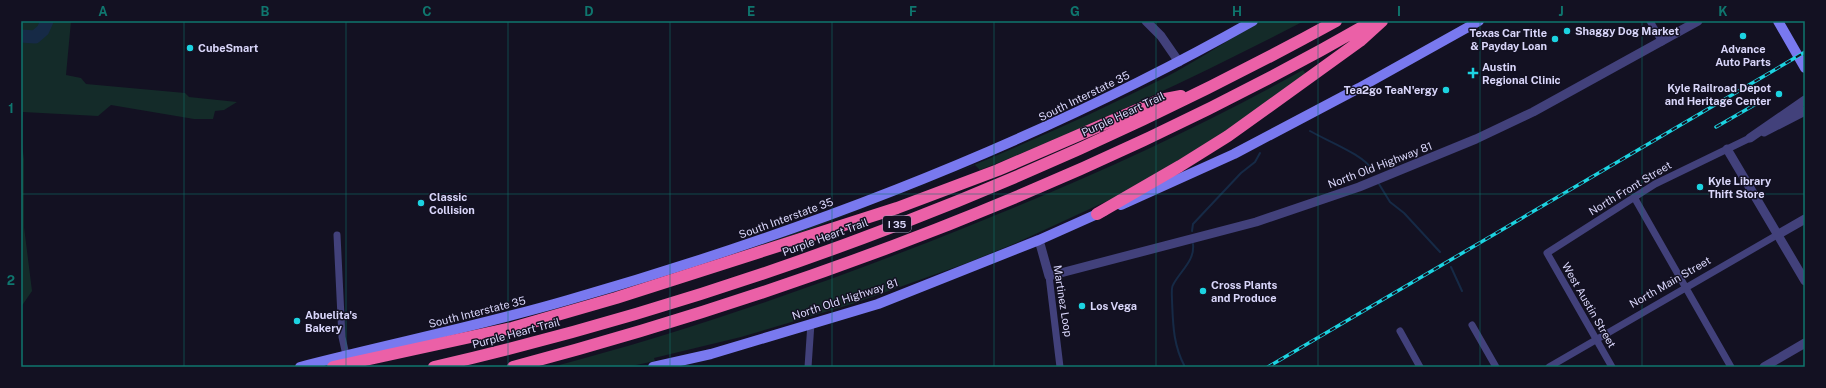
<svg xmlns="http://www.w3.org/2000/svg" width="1826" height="388" viewBox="0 0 1826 388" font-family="'Public Sans',sans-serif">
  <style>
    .green { fill: #142b29 }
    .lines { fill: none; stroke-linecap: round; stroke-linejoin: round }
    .stream { stroke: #162a46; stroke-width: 2 }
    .river { stroke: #162a46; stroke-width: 13 }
    .minor { stroke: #42417b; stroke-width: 7 }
    .tertiary { stroke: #42417b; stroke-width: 9 }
    .secondary { stroke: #7979ef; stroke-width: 10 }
    .motorway { stroke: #eb60a7; stroke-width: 12 }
    .rail-casing { stroke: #1cd3e1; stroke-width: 3.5 }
    .rail { stroke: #131122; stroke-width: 2; stroke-dasharray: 6; stroke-linecap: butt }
    .grid { fill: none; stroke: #0f766e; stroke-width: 1; stroke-opacity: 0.55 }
    .poi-dot { fill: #1cd3e1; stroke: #131122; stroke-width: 1.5 }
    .labels { text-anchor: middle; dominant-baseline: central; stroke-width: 3; stroke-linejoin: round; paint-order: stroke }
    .shield { fill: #131122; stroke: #9e9bb9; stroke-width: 1 }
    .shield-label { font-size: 10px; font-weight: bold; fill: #d9d6fa }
    .poi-label { font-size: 11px; font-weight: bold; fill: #d9d6fa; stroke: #131122; text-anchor: start }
    .street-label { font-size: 11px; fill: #d9d6fa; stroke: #131122 }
    .neatline { fill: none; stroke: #0f766e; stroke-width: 1.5 }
    .grid-label { font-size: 13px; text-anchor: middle; font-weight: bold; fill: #0f766e }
  </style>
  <rect width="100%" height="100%" fill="#131122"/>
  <path class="green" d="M21,21H71L66,75L81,78L86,84L185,93L189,97L237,102L224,110L215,111L213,119H194L111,105L98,116L23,112L21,137L24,159V227L32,291L21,307Z
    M1260,21H1304C1198,76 1091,126 980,170L975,165L805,231L720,259C871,208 1022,150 1164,78C1197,61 1228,40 1260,21Z
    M1303,70L1306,74L1234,127L1120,195L1016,243L967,263L852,304L741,337L654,358L655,361L627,367H552C692,330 829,282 964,228C1079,182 1194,131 1303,70Z"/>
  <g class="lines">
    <path class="stream" d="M1310,131C1327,141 1365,155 1373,171
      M1379,184L1390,202L1404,213L1440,252
      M1192,231L1193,224L1241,173L1255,162L1260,153
      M1451,267L1462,291
      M1185,367C1173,345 1173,324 1172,300C1172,296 1171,288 1173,285C1180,271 1195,261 1193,244"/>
    <path class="river" d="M21,36L35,37L43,30L47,21"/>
    <path class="minor" d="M1650,21L1662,42
      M1634,197L1731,367
      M337,235L342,337L346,355
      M1049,276L1060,367
      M1472,325L1496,367
      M1400,331L1420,367
      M808,367L811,323
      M1549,367L1777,235
      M1612,367L1547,253L1655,184L1750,138"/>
    <path class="tertiary" d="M1146,21L1161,36L1179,62
      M1764,132L1805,111
      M1750,138L1805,100
      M1727,149L1805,281
      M1777,235L1805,219
      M1039,240L1049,276L1256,222L1359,187L1476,139L1533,112L1698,21
      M1764,367L1805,343"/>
    <path class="secondary" d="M1778,21L1805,68
      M1121,205L1234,154L1359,88L1479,21
      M300,367C389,344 479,326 568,300C806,232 1037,143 1253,21
      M653,367L711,354L878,304L1039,240L1104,211"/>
    <path class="motorway" d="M1097,214L1180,166L1228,136L1360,41L1382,21
      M333,367L512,328L616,298L897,208L998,170L1160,100L1181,96
      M434,367C748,295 1054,176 1336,21
      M513,367C811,288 1105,175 1373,21"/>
    <g class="rail-casing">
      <path id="rail" d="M1716,127L1756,104
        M1268,367L1805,52"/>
    </g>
    <use href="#rail" class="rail"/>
  </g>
  <path class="grid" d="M184,21V367M346,21V367M508,21V367M670,21V367M832,21V367M994,21V367M1156,21V367M1318,21V367M1480,21V367M1642,21V367M21,194H1805"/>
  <g class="poi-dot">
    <circle cx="1567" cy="31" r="4"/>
    <circle cx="1743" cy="36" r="4"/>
    <circle cx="1555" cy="39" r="4"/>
    <circle cx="190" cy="48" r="4"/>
    <path d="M1471 67h4v4h4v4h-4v4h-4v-4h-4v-4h4z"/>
    <circle cx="1446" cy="90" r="4"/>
    <circle cx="1779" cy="94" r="4"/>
    <circle cx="1700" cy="187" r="4"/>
    <circle cx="421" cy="203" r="4"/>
    <circle cx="1203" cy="291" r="4"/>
    <circle cx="1082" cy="306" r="4"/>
    <circle cx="297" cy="321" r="4"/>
  </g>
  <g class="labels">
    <rect class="shield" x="883" y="216" width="28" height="16" rx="3"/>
    <g class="shield-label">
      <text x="897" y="224">I 35</text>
    </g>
    <g class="poi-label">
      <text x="1575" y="31">Shaggy Dog Market</text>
      <text x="1547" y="33" text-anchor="end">Texas Car Title<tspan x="1547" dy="13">&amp; Payday Loan</tspan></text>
      <text x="198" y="48">CubeSmart</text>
      <text x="1743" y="49" text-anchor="middle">Advance<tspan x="1743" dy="13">Auto Parts</tspan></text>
      <text x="1482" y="67">Austin<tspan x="1482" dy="13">Regional Clinic</tspan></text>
      <text x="1771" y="88" text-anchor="end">Kyle Railroad Depot<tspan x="1771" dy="13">and Heritage Center</tspan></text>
      <text x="1438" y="90" text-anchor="end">Tea2go TeaN'ergy</text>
      <text x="1708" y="181">Kyle Library<tspan x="1708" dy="13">Thift Store</tspan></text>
      <text x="429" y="197">Classic<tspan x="429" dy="13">Collision</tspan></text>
      <text x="1211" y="285">Cross Plants<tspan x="1211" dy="13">and Produce</tspan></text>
      <text x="1090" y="306">Los Vega</text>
      <text x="305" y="315">Abuelita's<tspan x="305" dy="13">Bakery</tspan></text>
    </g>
    <g class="street-label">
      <text transform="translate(1084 96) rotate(-26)">South Interstate 35</text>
      <text transform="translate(1123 114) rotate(-25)">Purple Heart Trail</text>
      <text transform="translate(1380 165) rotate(-21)">North Old Highway 81</text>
      <text transform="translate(1630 188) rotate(-31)">North Front Street</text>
      <text transform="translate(786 218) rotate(-20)">South Interstate 35</text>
      <text transform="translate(825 237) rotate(-20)">Purple Heart Trail</text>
      <text transform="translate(1670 282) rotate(-30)">North Main Street</text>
      <text transform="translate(845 299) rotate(-18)">North Old Highway 81</text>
      <text transform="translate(1063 301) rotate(81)">Martinez Loop</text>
      <text transform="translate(1589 305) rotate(60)">West Austin Street</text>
      <text transform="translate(477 312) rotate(-14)">South Interstate 35</text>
      <text transform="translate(516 333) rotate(-15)">Purple Heart Trail</text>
    </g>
  </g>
  <rect width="1826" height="388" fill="none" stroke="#131122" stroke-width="44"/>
  <rect x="22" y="22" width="1782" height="344" class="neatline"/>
  <g class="grid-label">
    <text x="103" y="16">A</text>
    <text x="265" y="16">B</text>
    <text x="427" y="16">C</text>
    <text x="589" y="16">D</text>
    <text x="751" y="16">E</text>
    <text x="913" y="16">F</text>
    <text x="1075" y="16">G</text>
    <text x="1237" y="16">H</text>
    <text x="1399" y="16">I</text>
    <text x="1561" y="16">J</text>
    <text x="1723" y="16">K</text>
    <text x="11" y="113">1</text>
    <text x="11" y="285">2</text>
  </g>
</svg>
